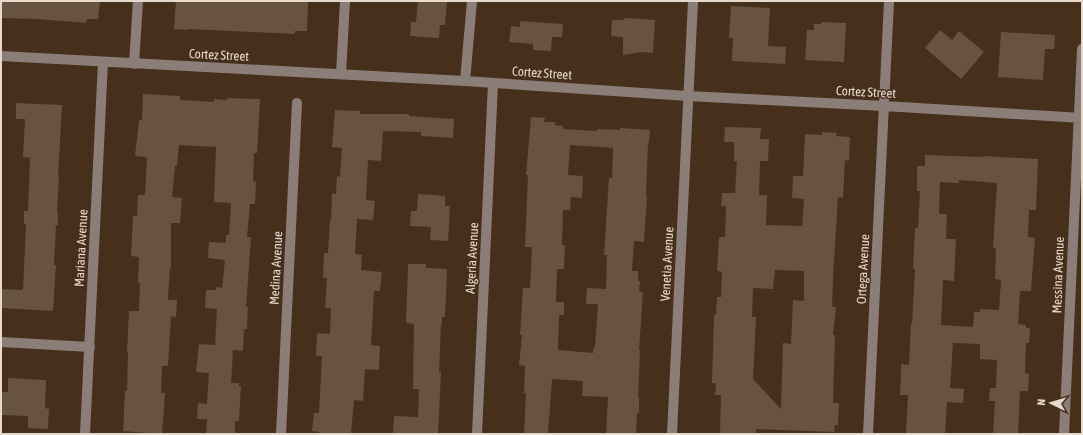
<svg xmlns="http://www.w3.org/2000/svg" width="1083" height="435" viewBox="0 0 1083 435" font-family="'Asap Condensed',sans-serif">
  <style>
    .building { fill: #685341; fill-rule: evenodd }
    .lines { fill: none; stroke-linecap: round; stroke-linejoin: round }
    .minor { stroke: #8b7e79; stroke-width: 10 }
    .labels { text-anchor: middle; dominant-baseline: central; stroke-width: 3; stroke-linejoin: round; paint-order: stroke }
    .street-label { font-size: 13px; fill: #e7d8cc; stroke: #462f1b }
  </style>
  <rect width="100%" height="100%" fill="#462f1b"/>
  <path class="building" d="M1,1H100L98,19H87L86,23L37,19L1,18Z
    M176,1H308L307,31H295V34L189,29V30L174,29Z
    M418,1H447L445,25H440L439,38L410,36L411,22H416Z
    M731,6L770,8L768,46L786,47L785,64L732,61L733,38H729Z
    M624,18L655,20L653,53L641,52L623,55V37L611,36L612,20H624Z
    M520,21L563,24L562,37H552L551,51L533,50V44L509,42L511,26L520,27Z
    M821,22L846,23L844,62L805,60L807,30H814V24H821Z
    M940,30L952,40L959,31L984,52L961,79L925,48Z
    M1001,32L1055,35L1054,49H1045L1043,80L998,77Z
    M143,94L180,96V100L214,102V99L227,100V98L260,99L257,153H254L253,181L256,182L255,204H250L247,237H251L246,307H248L247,329H244L243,351L233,350L231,383H239V386H241L239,421H235V434H206L207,419H197L198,403L207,404L209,373L196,372L199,344L215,345L217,309L205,308L206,290H216V287L222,288L225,260L208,258L209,242L226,243V235H229L231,203L214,202L216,147L179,145L177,166H175L172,197L182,198L180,223H171V268H170L168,296V300H177L176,317L171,316L168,366H162L161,393H165L162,434L123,431L125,391H127L128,352H127L129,311H139L140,283H138L139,257L131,256L133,216H137L138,195H145L147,157L135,156L139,120H142Z
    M16,103L62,105L58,177H59L57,212H58V225H56L54,265H56L53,311L1,308V289L23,290L26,224H24V211H28L30,158L23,157L25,119H16Z
    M335,110L360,111V114H409V116L454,119L453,138L421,136V132L383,131L381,161L368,160L366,200L375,201L373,220L357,219L355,254L362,255L361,270L382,272L380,291H374L371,345L380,346L379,370L365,369L363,401L354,400L351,434H319V432L312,431L314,413H319L322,356H316L317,333L330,334L331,308H325L327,278H323L324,253H328L330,220H331L332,193L336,194L337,176L340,177L342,148L332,147Z
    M531,117L545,118L544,122H555V125L563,126V129L597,131L598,129L620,130V128L650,130L649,143H648L646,197H647L644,242L634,241L632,271H638V281H640L639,292H643L639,350H640L638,397L639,398V413H637L636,434H606L608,397L582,396L583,381L552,379L548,434H524L526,393H524L525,366L519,365L522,335H520L523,288H530L532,247H525L528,175H526ZM570,145L613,148L612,178H609L604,255H607L606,289L587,288L586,304H598L595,347H594L593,353L558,350V348L559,315H564V302H556L557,269H564L565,245H562L563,210H570L571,197L582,198L583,176L568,175Z
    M725,127L761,128L760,139H769L768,161H760L759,195H767L766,225L802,226L804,199L792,198L793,176H803L805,134L822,135V132L837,133L836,136L850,137L849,161L845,160L843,198L838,197L833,277L832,307H836L833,335H835L833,403H839L838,425H835L834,432L756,429V434H720L721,395H715L716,383H712L714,315H716L717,297H721L722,272L717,271L719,237H725L726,206H721L722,193H735L737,161H734V142H724ZM775,270L804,271V301L793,300L791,344L783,343L781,409L753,379L756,317H752L753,288L773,289Z
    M925,155L984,157V156L1038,159L1036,210H1029L1028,237L1035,238L1031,291H1020L1018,324L1026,325V328H1030L1029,343H1026L1025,373L1029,374L1028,391H1020L1018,434H993L995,401H989L990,388H996L997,360L980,359V344L953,343L950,388L964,389L963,403L947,402L945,434H906L908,395H900L901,374V364L909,365L911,324H912L915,269H913L915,228H918L920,191H917V166H925ZM959,180L997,183L993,248L996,249L995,279L1001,280L999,310L980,309V312H974L973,327L941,325L943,280L954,281L956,239H946L947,214H939L940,182L959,183Z
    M418,194L445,196V206H450L448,241L430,240L431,227L410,226L411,211H417Z
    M408,264H426V268L447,269L445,317H442V325H441L439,372H441L438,434H393L394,416L418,417L419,389H413L414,324L406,323Z
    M8,378L46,380L45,408L49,409L48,429L28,428V416L1,415V392H8Z"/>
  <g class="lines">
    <path class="minor" d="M1,56L465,81L688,96L884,106L1082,118
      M134,64L138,1
      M341,74L345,1
      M465,81L472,1
      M1,342L90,347
      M85,434L103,62
      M281,434L297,103
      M477,434L493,83
      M672,434L693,1
      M868,434L889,1
      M1064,434L1082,49"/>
  </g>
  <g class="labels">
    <g class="street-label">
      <text transform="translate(219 55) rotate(3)">Cortez Street</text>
      <text transform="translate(542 73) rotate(4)">Cortez Street</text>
      <text transform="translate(866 92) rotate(3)">Cortez Street</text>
      <text transform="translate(81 248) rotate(-87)">Mariana Avenue</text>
      <text transform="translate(472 258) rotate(-87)">Algeria Avenue</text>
      <text transform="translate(667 264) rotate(-87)">Venetia Avenue</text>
      <text transform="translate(276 268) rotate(-87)">Medina Avenue</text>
      <text transform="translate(863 269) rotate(-87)">Ortega Avenue</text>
      <text transform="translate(1058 275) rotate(-88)">Messina Avenue</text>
    </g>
  </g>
  <rect width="1083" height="435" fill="none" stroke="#e7d8cc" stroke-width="4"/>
  <g transform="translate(1051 403) rotate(275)" stroke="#462f1b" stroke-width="3" paint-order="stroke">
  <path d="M0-3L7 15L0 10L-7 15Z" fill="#e7d8cc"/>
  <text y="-6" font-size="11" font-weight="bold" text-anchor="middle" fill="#e7d8cc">N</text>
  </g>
</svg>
